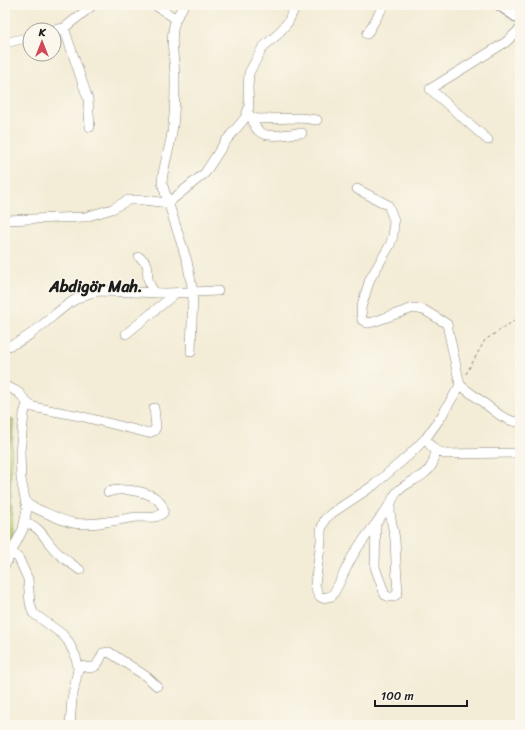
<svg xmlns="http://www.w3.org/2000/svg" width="525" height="730" viewBox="0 0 525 730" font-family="Sriracha,sans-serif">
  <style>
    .green { fill: #bfd579; stroke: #6e784a }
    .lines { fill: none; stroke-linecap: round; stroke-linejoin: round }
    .minor-casing { stroke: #888479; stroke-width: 10 }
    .major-casing { stroke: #888479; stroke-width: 14 }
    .path { stroke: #888479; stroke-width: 1; stroke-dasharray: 3 3; stroke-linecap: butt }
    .minor { stroke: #fff; stroke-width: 9 }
    .major { stroke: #fff; stroke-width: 12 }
    .labels { text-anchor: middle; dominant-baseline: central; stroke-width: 3; stroke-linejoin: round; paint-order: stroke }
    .district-label { font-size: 16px; font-weight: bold; fill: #1c1c1c; stroke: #fbf7ec }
  </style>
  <rect width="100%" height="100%" fill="#fbf7ec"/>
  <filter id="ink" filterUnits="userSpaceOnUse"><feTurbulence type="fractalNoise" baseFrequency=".025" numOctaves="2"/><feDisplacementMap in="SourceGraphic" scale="8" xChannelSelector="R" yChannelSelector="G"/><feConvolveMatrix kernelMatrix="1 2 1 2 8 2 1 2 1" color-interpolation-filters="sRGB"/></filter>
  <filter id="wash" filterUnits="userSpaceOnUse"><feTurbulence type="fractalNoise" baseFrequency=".012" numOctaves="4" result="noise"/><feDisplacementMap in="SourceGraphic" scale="16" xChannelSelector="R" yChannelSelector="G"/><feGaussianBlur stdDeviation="0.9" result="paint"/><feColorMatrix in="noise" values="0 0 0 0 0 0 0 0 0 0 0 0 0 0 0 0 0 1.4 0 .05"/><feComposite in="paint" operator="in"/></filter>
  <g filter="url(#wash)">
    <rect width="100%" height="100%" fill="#f3ecd6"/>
    <path class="green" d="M5,419L13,420L10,488L13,537L5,550Z"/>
  </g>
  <g filter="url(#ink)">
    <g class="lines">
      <g class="minor-casing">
        <path id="minor" d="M155,5L176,19
          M184,5C181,10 177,16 175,21C169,40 175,60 175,79C175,96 175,115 172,132C170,149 163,165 162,183L187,261L193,292L191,352
          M64,28L88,99L90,127
          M54,30L64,28L93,5
          M367,34L384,5
          M5,43L30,37
          M247,113L252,117L257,119L301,118L317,120
          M252,117C256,145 283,133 302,133
          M488,140L430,89L506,42L520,29
          M357,189L388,205L394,220L393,236L390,245L370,279L361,308L362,320L367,323L373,322L413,308L424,310L447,324L460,385L501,416L512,421L520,422
          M5,220L85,217L112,209L128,200H143L168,203L205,173L225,142L245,118L249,107L248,88L249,73L263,47L277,35L288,22L296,5
          M139,257C154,267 144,269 149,282C150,286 153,290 156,293
          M126,334L176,293
          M5,347C41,337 60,298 98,291L166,293L218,291
          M460,385L441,417L426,438C429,447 436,451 445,454L520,453
          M5,386C10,388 15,390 19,393C25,399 25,403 33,407L80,416L148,433L154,431L156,427L154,408
          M26,502L30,506C44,511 58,520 73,523C89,526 114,521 130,518C139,516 147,518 155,517C158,516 161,515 163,513C164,510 163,506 161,504C154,491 121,487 108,492
          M391,502C380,520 366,535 355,552C346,566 341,582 332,596L322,598L318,595L315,584L321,541V530L325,519L332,513L374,485L409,455L426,438
          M25,523C40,525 45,540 55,550C62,558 72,564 80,570
          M376,524L375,567L385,595C390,598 393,598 397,594L398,590C396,573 396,557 395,540C394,527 386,511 393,498C402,481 424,480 432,465C434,461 435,455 436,450
          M12,552L19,559L28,579L30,603L33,613L62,634L68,641L76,657L78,669L72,699L70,725
          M5,565L23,529L27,509L21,479L20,452L24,414L27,404
          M78,665C95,670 96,669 103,653L109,652L147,677L157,686"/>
      </g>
      <g class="major-casing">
        <path id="major" d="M501,5L520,18"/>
      </g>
      <path class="path" d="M466,374L485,340L520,317"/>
      <use href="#minor" class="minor"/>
      <use href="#major" class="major"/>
    </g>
  </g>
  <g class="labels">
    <g class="district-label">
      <text x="96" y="286">Abdigör Mah.</text>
    </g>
  </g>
  <rect width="525" height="730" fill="none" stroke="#fbf7ec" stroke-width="20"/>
  <g transform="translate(42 42)"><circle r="19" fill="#fbf7ec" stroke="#a29f99"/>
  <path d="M0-3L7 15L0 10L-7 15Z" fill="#d1495b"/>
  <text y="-6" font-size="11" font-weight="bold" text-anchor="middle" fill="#1c1c1c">K</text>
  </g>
  <path d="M375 700v6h92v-6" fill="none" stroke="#1c1c1c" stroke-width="2"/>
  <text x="381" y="700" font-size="12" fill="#1c1c1c" stroke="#fbf7ec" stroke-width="3" paint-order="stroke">100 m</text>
</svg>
